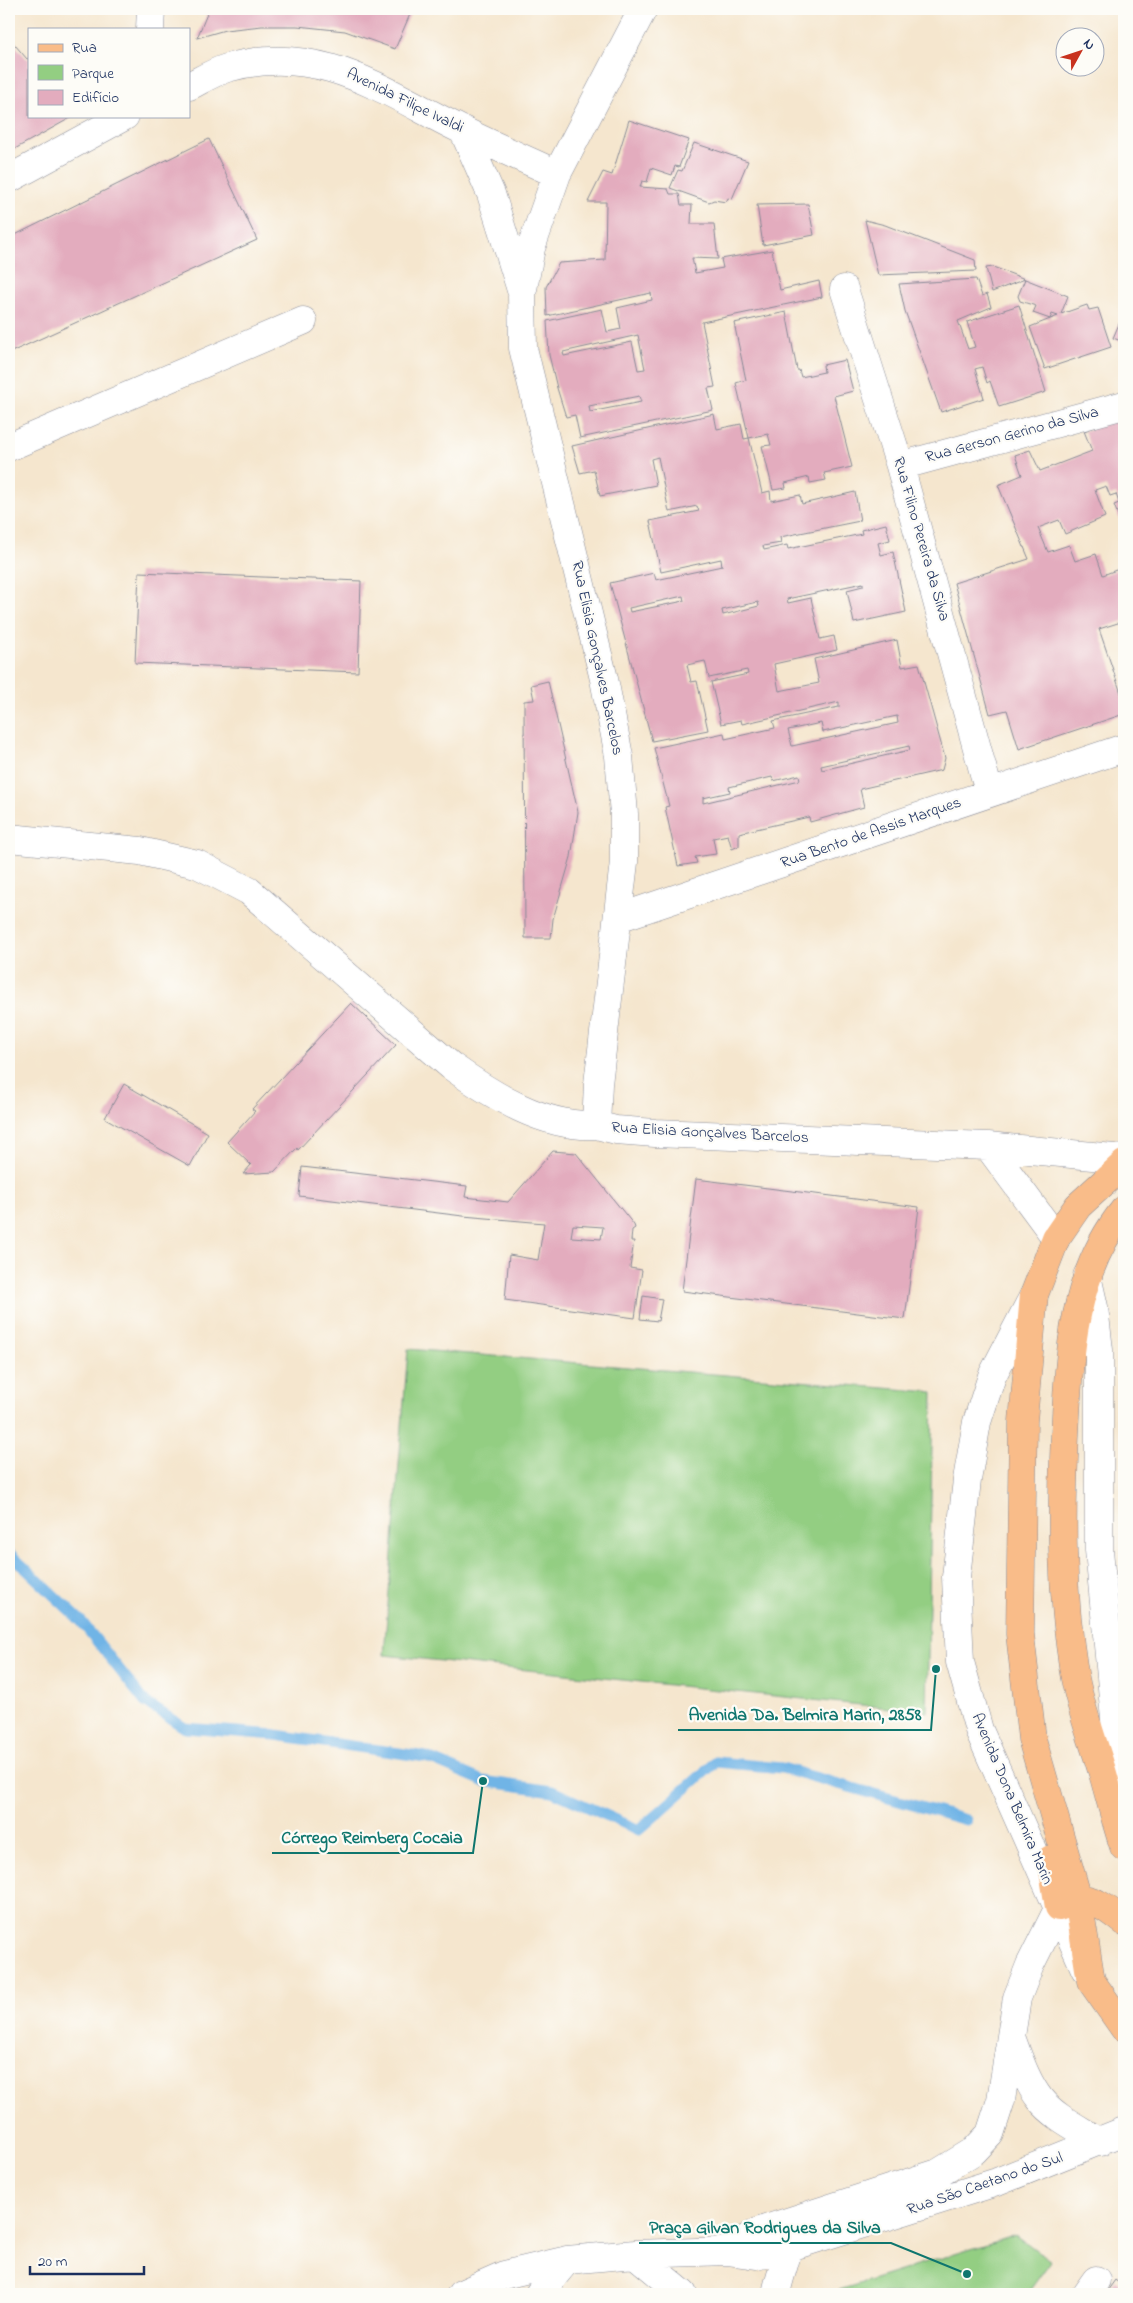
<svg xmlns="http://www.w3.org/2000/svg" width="1133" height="2303" viewBox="0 0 1133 2303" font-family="'Indie Flower',sans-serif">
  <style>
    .green { fill: #93ce82; stroke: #577e70 }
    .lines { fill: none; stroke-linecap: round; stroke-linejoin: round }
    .stream { stroke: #70b4e6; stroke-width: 11 }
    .building { fill: #e3acbe; fill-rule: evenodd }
    .minor-casing { stroke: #888a96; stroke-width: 29 }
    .major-casing { stroke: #888a96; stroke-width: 29 }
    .minor { stroke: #fff; stroke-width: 28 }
    .major { stroke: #f9bc89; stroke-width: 28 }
    .labels { text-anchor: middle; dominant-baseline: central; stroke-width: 4.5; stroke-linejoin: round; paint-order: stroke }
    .street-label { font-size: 16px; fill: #1b2f5e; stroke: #fdfcf7 }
    .leader { fill: none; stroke: #0f766e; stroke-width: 2 }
    .callout-dot { fill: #0f766e; stroke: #fdfcf7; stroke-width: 2 }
    .callout-label { font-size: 18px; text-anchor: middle; font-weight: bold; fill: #0f766e; stroke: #fdfcf7; stroke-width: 4.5; stroke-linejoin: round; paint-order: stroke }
  </style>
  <rect width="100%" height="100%" fill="#fdfcf7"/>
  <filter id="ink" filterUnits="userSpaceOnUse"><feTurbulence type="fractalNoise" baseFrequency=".02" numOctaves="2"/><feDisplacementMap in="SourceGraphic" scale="10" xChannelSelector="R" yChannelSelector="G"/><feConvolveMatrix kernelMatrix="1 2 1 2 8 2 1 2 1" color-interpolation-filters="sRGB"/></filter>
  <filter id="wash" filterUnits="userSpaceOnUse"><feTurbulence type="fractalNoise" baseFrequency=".0096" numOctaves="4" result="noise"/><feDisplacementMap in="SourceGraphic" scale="20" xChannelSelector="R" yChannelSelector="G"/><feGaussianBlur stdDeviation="1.12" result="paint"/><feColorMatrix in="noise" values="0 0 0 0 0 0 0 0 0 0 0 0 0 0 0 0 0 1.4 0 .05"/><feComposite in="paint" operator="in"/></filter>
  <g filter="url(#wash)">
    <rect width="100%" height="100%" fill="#f5e6ce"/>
    <path class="green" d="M408,1349L933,1392L927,1712L384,1655Z
      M1016,2235L1051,2261L1027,2294H836L839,2290Z"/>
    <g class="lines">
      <path class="stream" d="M9,1553L81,1621L145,1702L185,1728L276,1735L426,1757L483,1781L552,1791L639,1830L716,1762L782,1768L966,1820"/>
    </g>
    <g id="blocks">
      <path class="building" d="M209,9H404L411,12L395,49L345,31L297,26H262L225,30L197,38Z
        M9,38L27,59L29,58V116H74L11,151L9,145Z
        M629,120L689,140L679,167L675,166L672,175L651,168L647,182L642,181L640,187L668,189L670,194H679L681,205H692L691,224H714L718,259L692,258L695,273L723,268L721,259L772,250L780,290L819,281L822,297L702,322L715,387L708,388L713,410L580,438L575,415L566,417L557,388L549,355L547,321L602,309L607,332L621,329L617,308L652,300L651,293L547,316L546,287L559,263L605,260L606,202H588L603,172L612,175ZM638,335L645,369L638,370L632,342L564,356L563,352ZM639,396L641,402L590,412L589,406Z
        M209,139L257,240L9,353V238Z
        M694,143L748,161L732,199L728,198L726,202L714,200L709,202L670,188L678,170L682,171Z
        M808,204L814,235L763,245L757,205Z
        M865,220L885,225L975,260L976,271L878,275Z
        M993,267L1025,279L992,292L986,268Z
        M976,279L982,296L987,294L991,307L958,321L968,349L975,347L967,322L1019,305L1046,392L999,407L990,381L987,383L982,367L975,369L984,398L941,412L905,311L899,284Z
        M1025,279L1068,296L1061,314L1087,305L1089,310L1098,308L1111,347L1045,369L1030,327L1058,316L1052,314L1050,319L1033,313L1036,306L1020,301L1018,296Z
        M786,312L797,370H799L801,377L824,372L823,365L845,360L853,391L834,396L852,467L824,473L826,480L810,483L809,477L785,483L786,488L773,490L762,446L771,445L768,434L749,438L736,383L746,380L734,323Z
        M1122,317L1124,318V342L1113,338Z
        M714,414L717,429L741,424L744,439L749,438L762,493L770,491L771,501L800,495L802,504L855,492L860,521L780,537L781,543L763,546L764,550L787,545L788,549L862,534L861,530L886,524L890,540L878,543L881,555L893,552L906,612L854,623L847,590L863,586V583L787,599L788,603L811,598L820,639L834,636L837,650L774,664L779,691L819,683L814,659L897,640L902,667L919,664L945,758L942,770L860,789L864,807L810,822L809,817L739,833V846L732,849L728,835L713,838L716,854L695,857L697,863L678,866L665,807L669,806L654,748L724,733L725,739L775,728L773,721L839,707V702L742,724L741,720L721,724L711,682L748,674L747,670L709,678L705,661L687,665L691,682L697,681L708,730L652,741L610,583L654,573L656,580L722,566L721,559L661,572L650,521L699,511L697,506L669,512L658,457L651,459L656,485L600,496L594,470L580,473L572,446ZM683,596L684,601L630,612L629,608ZM758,602L759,606L723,615L722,610ZM897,716L898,723L792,746L788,730L821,723L823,732ZM909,746L910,750L822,770L821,766ZM799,775L800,780L703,803V798L730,792L729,787L772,777L773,781Z
        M1124,417V530L1114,505L1119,503L1116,494L1110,496L1106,486L1095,490L1105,517L1065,534L1059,520L1038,528L1048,552L1069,545L1075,561L1096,554L1103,575L1124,567V621L1099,629L1124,702V714L1019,749L1007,710L990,714L954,583L1029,559L998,485L1022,475L1015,455L1030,450L1040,471L1092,451L1084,431Z
        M139,572L361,581L358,672L135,663Z
        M548,681L578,812L571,857L553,919L551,938H525L524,701L534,700L531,685Z
        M351,1003L396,1045L298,1150L297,1148L274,1172L243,1174L251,1165L227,1142L255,1111L252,1109Z
        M124,1084L208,1133L190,1166L105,1118Z
        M553,1151L576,1153L634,1225L635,1228L632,1230L631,1241H634L630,1268L642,1270L635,1318L505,1300L509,1255L538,1260L544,1223L463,1216L299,1196L302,1167L467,1186L465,1197L508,1202ZM573,1225L603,1227L601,1239L571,1237Z
        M696,1179L919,1207L905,1319L682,1291Z
        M643,1296L662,1299L658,1321L640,1319Z
        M1115,2280L1124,2287V2294H1105Z"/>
    </g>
  </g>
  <g filter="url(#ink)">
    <use href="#blocks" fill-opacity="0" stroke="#888a96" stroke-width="1"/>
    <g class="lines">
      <g class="minor-casing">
        <path id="minor" d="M643,9L557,174L531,248L522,294L523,348L604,679L619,756L624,814V862L598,1084L596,1125L616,1130L655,1133L988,1146L1124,1159
          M150,29L151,9
          M189,86C201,80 214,72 227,68C317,42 380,89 456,127C489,144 523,158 557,174
          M463,130L491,194L521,290
          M9,179L125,116
          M844,289L900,466L989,792
          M9,447L303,321
          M900,466L1124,405
          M9,838L140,851L197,864L249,891L451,1066C492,1095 544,1128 596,1125
          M618,918L1124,748
          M988,1146L1056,1238
          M1087,1276L1094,1307L1099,1350V1550L1115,1719L1119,1811
          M1034,1295L992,1376L977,1422L967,1480L956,1577L960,1662L979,1730L1085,1969
          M1011,2037C1019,2058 1026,2081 1040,2099C1055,2118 1080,2129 1100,2142
          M727,2251L756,2255L790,2247L997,2182L1124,2131
          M635,2254L683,2294
          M461,2294L504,2275L567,2260L635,2254L727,2251L760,2231L938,2173L974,2151L990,2134L1001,2100L1017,1998L1030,1965L1059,1907
          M539,2294L567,2260
          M776,2294C780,2273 789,2254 791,2233
          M1086,2294L1096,2280"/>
      </g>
      <g class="major-casing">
        <path id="major" d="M1124,1164L1078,1206L1056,1238L1034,1295L1023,1421L1020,1634L1032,1739L1078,1899L1091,1981L1124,2028
          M1124,1210C1072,1274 1069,1356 1065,1435C1061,1517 1061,1591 1074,1673C1080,1708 1093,1740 1103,1774C1110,1798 1116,1823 1124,1847
          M1051,1859L1059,1907C1065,1904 1072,1900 1078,1899C1094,1897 1112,1913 1124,1922"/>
      </g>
      <use href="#minor" class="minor"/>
      <use href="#major" class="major"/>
    </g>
  </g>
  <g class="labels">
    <g class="street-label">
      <text transform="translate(405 101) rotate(26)">Avenida Filipe Ivaldi</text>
      <text transform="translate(1012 435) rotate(-15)">Rua Gerson Gerino da Silva</text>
      <text transform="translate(921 539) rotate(74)">Rua Filino Pereira da Silva</text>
      <text transform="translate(597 658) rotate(78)">Rua Elisia Gonçalves Barcelos</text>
      <text transform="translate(871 833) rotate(-19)">Rua Bento de Assis Marques</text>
      <text transform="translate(710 1133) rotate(3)">Rua Elisia Gonçalves Barcelos</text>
      <text transform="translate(1012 1799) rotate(67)">Avenida Dona Belmira Marin</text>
      <text transform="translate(985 2184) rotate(-19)">Rua São Caetano do Sul</text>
    </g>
  </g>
  <path class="leader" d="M936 1669L931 1730H678M483 1781L473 1853H272M967 2274L891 2243H639"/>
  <g class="callout-dot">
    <circle cx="936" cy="1669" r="5"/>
    <circle cx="483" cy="1781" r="5"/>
    <circle cx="967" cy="2274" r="5"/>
  </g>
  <g class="callout-label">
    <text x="805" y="1720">Avenida Da. Belmira Marin, 2858</text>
    <text x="372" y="1843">Córrego Reimberg Cocaia</text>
    <text x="765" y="2233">Praça Gilvan Rodrigues da Silva</text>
  </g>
  <rect width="1133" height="2303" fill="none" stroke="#fdfcf7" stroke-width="30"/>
  <rect x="28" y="28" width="162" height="90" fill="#fdfcf7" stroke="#a3aaba"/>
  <rect x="38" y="44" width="25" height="8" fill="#f9bc89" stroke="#a3aaba"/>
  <text x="72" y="52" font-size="15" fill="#1b2f5e">Rua</text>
  <rect x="38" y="65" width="25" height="15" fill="#93ce82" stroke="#a3aaba"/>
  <text x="72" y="78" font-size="15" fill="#1b2f5e">Parque</text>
  <rect x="38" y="90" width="25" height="15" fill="#e3acbe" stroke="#a3aaba"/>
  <text x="72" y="102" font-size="15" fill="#1b2f5e">Edifício</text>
  <g transform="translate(1080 52) rotate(50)"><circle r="24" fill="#fdfcf7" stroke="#a3aaba"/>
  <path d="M0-4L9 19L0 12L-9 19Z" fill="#c8321e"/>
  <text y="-8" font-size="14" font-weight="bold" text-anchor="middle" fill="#1b2f5e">N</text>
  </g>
  <path d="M30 2266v8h114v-8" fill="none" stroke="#1b2f5e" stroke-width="2.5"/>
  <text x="38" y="2266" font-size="15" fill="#1b2f5e" stroke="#fdfcf7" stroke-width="4" paint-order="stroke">20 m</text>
</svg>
